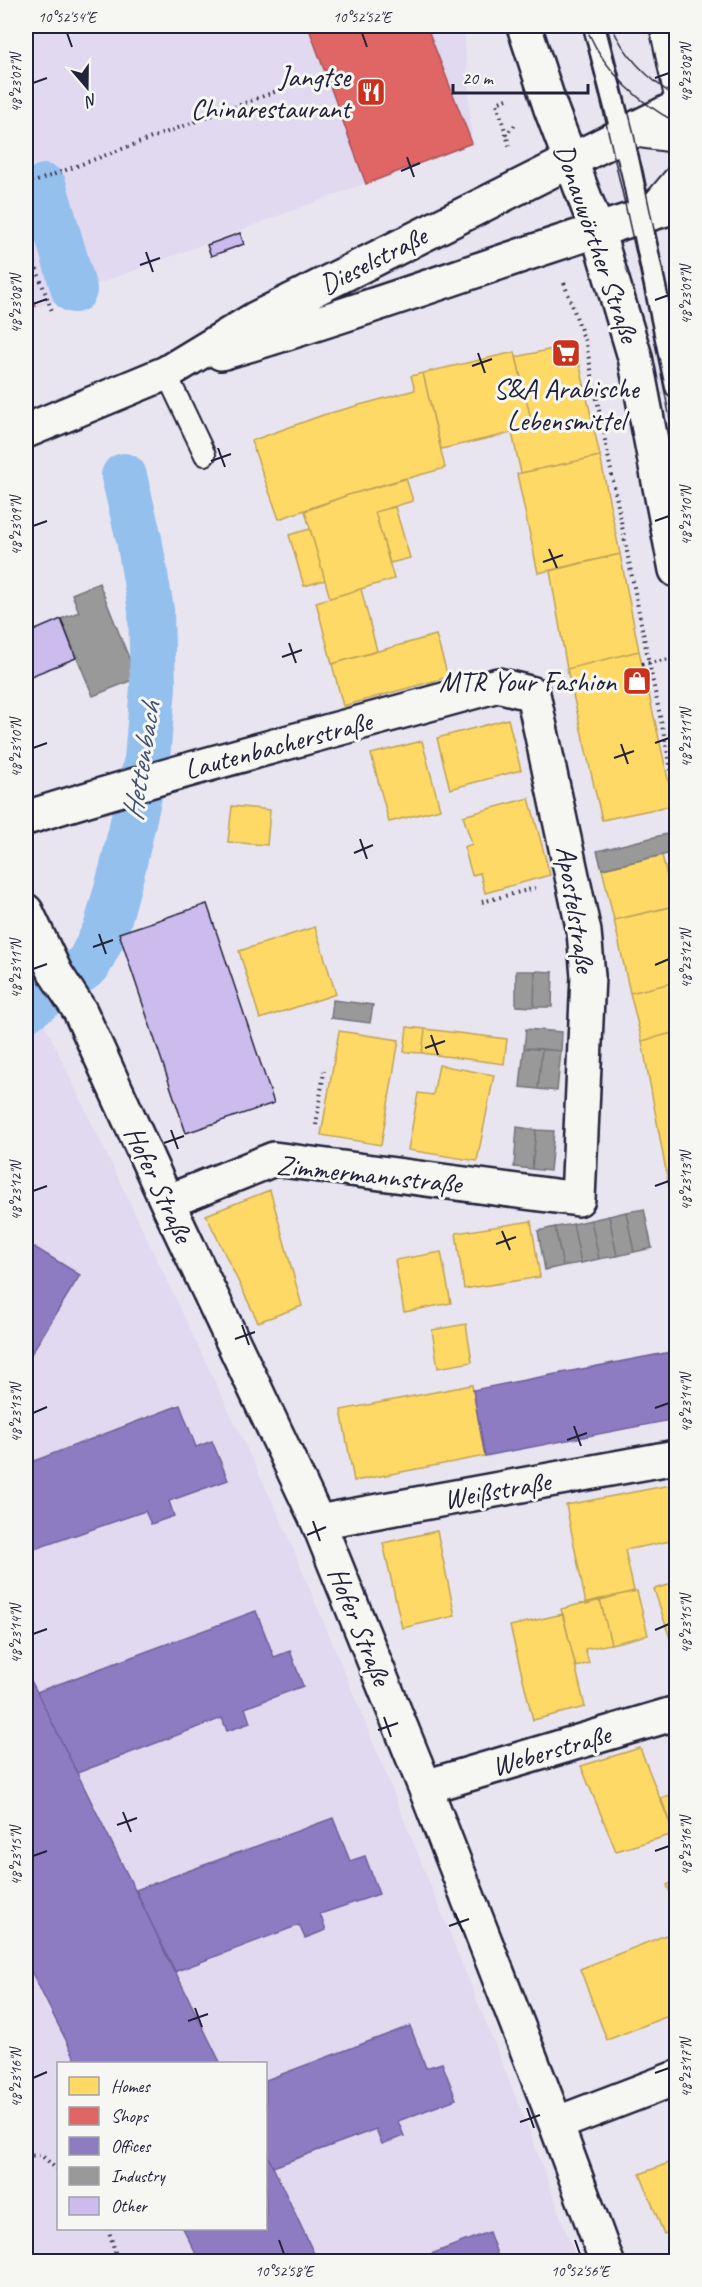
<svg xmlns="http://www.w3.org/2000/svg" width="702" height="2287" viewBox="0 0 702 2287" font-family="Caveat,sans-serif">
  <style>
    .built { fill: #e0d9ef; fill-rule: evenodd }
    .homes { fill: #ffd966; stroke: #bda259; stroke-width: 1.5 }
    .shops { fill: #e06666; stroke: #a75259; stroke-width: 1.5 }
    .offices { fill: #8e7cc3; stroke: #6e619a; stroke-width: 1.5 }
    .industry { fill: #999; stroke: #75757d; stroke-width: 1.5 }
    .lines { fill: none; stroke-linecap: round; stroke-linejoin: round }
    .canal { stroke: #94c0ee; stroke-width: 46 }
    .building { fill: #ccbced; stroke: #22223b; stroke-width: 1.5 }
    .service-casing { stroke: #22223b; stroke-width: 24 }
    .minor-casing { stroke: #22223b; stroke-width: 38 }
    .secondary-casing { stroke: #22223b; stroke-width: 38 }
    .path { stroke: #22223b; stroke-width: 4; stroke-dasharray: 1.5 4.5; stroke-linecap: butt }
    .service { stroke: #f6f6f2; stroke-width: 20 }
    .minor { stroke: #f6f6f2; stroke-width: 33 }
    .secondary { stroke: #f6f6f2; stroke-width: 33 }
    .tram { stroke: #22223b; stroke-width: 1.5 }
    .ticks { fill: none; stroke: #22223b; stroke-width: 2 }
    .labels { text-anchor: middle; dominant-baseline: central; stroke-width: 6; stroke-linejoin: round; paint-order: stroke }
    .poi-label { font-size: 28px; fill: #22223b; stroke: #f6f6f2; text-anchor: end }
    .street-label { font-size: 28px; fill: #22223b; stroke: #f6f6f2 }
    .water-label { font-size: 30px; font-style: italic; fill: #445171; stroke: #f6f6f2 }
    .neatline { fill: none; stroke: #22223b; stroke-width: 2 }
    .ticks-label { font-size: 15px; text-anchor: middle; fill: #22223b }
  </style>
  <rect width="100%" height="100%" fill="#e9e5f0"/>
  <filter id="ink" filterUnits="userSpaceOnUse"><feTurbulence type="fractalNoise" baseFrequency=".0167" numOctaves="2"/><feDisplacementMap in="SourceGraphic" scale="12" xChannelSelector="R" yChannelSelector="G"/><feConvolveMatrix kernelMatrix="1 2 1 2 8 2 1 2 1" color-interpolation-filters="sRGB"/></filter>
  <g filter="url(#ink)">
    <path class="built" d="M26,26H464L472,143L26,311Z
      M26,985L282,1522L356,1700L531,2135L577,2261H26ZM58,2064H266V2228H58Z"/>
    <path class="homes" d="M575,344L600,456L521,473L512,433L533,428L516,357Z
      M515,352L533,428L441,449L423,373Z
      M423,373L445,468L348,495L279,519L251,441L323,415L415,390L411,376Z
      M600,456L620,554L538,573L517,474Z
      M406,478L413,501L375,512L394,579L330,598L305,511L348,495Z
      M395,507L410,558L390,563L375,512Z
      M310,529L325,580L304,586L289,535Z
      M620,554L639,651L567,669L550,571Z
      M361,589L377,651L332,664L316,602Z
      M436,635L448,677L343,706L332,664Z
      M639,651L674,805L602,820L567,669Z
      M508,719L521,770L450,789L437,738Z
      M422,741L440,809L389,822L371,754Z
      M529,798L550,875L485,893L480,873L472,875L464,847L472,844L463,816Z
      M232,806L270,810L267,845L228,842Z
      M662,855L668,880L676,877V906L614,920L602,869Z
      M674,906L676,915V982L630,993L614,920Z
      M315,927L336,994L260,1019L239,951Z
      M676,982V1032L642,1041L630,993Z
      M407,1027L425,1029L422,1053L404,1052Z
      M425,1029L507,1039L504,1064L422,1053Z
      M339,1031L399,1040L381,1145L321,1135Z
      M676,1032V1185L669,1187L642,1041Z
      M439,1065L494,1075L477,1161L408,1150L418,1093L433,1095Z
      M270,1190L302,1306L258,1322L206,1215Z
      M531,1221L540,1277L464,1289L456,1233Z
      M441,1252L451,1303L404,1312L395,1260Z
      M466,1324L472,1362L438,1368L432,1330Z
      M472,1385L485,1456L354,1481L341,1410Z
      M676,1484V1540L625,1550L634,1591L586,1604L566,1505Z
      M437,1531L455,1616L402,1628L383,1543Z
      M676,1583V1657L654,1589Z
      M637,1591L648,1635L611,1644L600,1599Z
      M600,1599L611,1644L585,1649L589,1663L576,1667L561,1609Z
      M563,1614L585,1707L533,1720L510,1626Z
      M640,1748L674,1834L616,1851L581,1766Z
      M676,1793V1833L674,1834L661,1798Z
      M676,1881V1908L667,1885Z
      M676,1931V2013L607,2040L580,1969Z
      M676,2160V2229L664,2234L640,2174Z"/>
    <path class="shops" d="M308,26H437L428,30L472,143L366,184Z
      M26,278L36,306L26,310Z"/>
    <path class="offices" d="M26,1242L80,1275L26,1362Z
      M676,1351V1419L485,1456L473,1390Z
      M180,1405L196,1447L212,1441L228,1480L169,1501L174,1516L151,1524L145,1511L26,1552V1464Z
      M256,1611L274,1657L290,1651L303,1686L245,1708L250,1723L227,1731L222,1718L77,1773L37,1692Z
      M26,1671L37,1692L221,2064H78L26,1961Z
      M333,1818L350,1861L365,1856L379,1894L320,1914L326,1930L305,1938L299,1925L174,1972L136,1890Z
      M410,2026L426,2068L442,2063L456,2099L398,2121L404,2136L382,2144L376,2129L273,2167L266,2152V2080Z
      M266,2152L318,2262H200L183,2228H266Z
      M489,2232L500,2262H410Z"/>
    <path class="industry" d="M99,583L137,678L93,696L61,619L79,612L72,594Z
      M667,834L672,853L602,869L597,851Z
      M516,971H535L534,1007L516,1006Z
      M535,971L553,972L552,1007H534Z
      M333,1000L373,1005L370,1023L331,1018Z
      M526,1029L562,1032L561,1051L524,1048Z
      M524,1048L542,1049L538,1089L520,1087Z
      M542,1049L561,1051L557,1091L538,1089Z
      M517,1127L536,1130L532,1169L514,1167Z
      M536,1130L554,1131L550,1171L532,1169Z
      M644,1209L652,1248L634,1252L626,1212Z
      M626,1212L634,1252L617,1256L609,1216Z
      M609,1216L617,1256L599,1259L591,1220Z
      M591,1220L599,1259L581,1263L573,1224Z
      M573,1224L581,1263L563,1266L555,1227Z
      M555,1227L563,1266L545,1270L538,1231Z"/>
    <g class="lines">
      <path class="canal" d="M44,187L74,290
        M26,1009L88,965L106,929L123,867L147,759L153,687L151,610L139,539L124,476"/>
    </g>
    <path class="building" d="M240,233L244,244L211,256L207,245Z
      M61,619L76,658L26,678V634Z
      M207,904L274,1103L186,1133L119,933Z"/>
    <g class="lines">
      <g class="service-casing">
        <path id="service" d="M594,26L632,173L676,387
          M660,26L676,102
          M625,135L676,142
          M643,214L676,175
          M166,373L205,455"/>
      </g>
      <g class="minor-casing">
        <path id="minor" d="M26,818C182,769 340,729 498,685L533,694L584,932L588,976L578,1199L274,1159L167,1202
          M26,911L56,974L80,1011L167,1202L318,1522L425,1787L556,2124L607,2262
          M318,1522L676,1457
          M425,1787L676,1713
          M556,2124L676,2078"/>
      </g>
      <g class="secondary-casing">
        <path id="secondary" d="M524,26L551,109L597,230L635,357L676,570
          M221,353C374,309 523,251 676,206
          M26,431L166,373L255,319L676,108"/>
      </g>
      <path class="path" d="M507,99L497,103L510,148
        M505,135L515,125
        M26,185L309,79
        M26,241L52,311
        M564,283L586,344L649,663L676,793
        M642,664L676,658
        M482,902L535,888
        M316,1125L324,1071
        M26,2156L41,2155L58,2170
        M108,2228L118,2262"/>
      <use href="#service" class="service"/>
      <use href="#minor" class="minor"/>
      <use href="#secondary" class="secondary"/>
      <path class="tram" d="M582,26C618,166 649,307 676,450
        M607,26L633,130L676,334
        M612,27C625,56 650,80 676,97
        M589,34C606,72 640,104 676,122"/>
    </g>
  </g>
  <path class="ticks" d="M67,33L72,47M362,33L367,47M655,78L669,73M33,83L47,78M407,157L414,177M401,171L420,163M146,252L153,272M140,265L160,258M655,300L669,295M33,304L47,299M478,353L485,373M472,366L492,359M218,448L225,467M211,461L231,454M655,521L669,516M33,526L47,521M549,549L557,568M543,562L563,555M289,643L296,663M282,657L302,650M655,743L669,738M621,744L628,764M33,748L47,743M614,758L634,751M360,839L367,859M354,853L373,845M99,934L106,954M93,947L113,940M655,965L669,959M33,969L47,964M431,1035L438,1055M425,1048L445,1041M171,1130L178,1149M164,1143L184,1136M655,1186L669,1181M33,1191L47,1186M502,1231L510,1250M496,1244L516,1237M242,1325L249,1345M235,1339L255,1332M655,1408L669,1403M33,1413L47,1407M574,1426L581,1446M567,1440L587,1433M313,1521L320,1541M307,1535L326,1527M655,1630L669,1624M33,1634L47,1629M384,1717L391,1737M378,1730L398,1723M123,1812L131,1832M117,1825L137,1818M655,1851L669,1846M33,1856L47,1851M455,1913L463,1932M449,1926L469,1919M195,2008L202,2027M188,2021L208,2014M655,2073L669,2068M33,2078L47,2072M527,2108L534,2128M520,2122L540,2115M279,2240L284,2254M575,2240L580,2254"/>
  <defs>
    <g id="restaurant-square" transform="scale(1.5)"><rect x="-9" y="-9" width="18" height="18" rx="4" fill="#c8321e" stroke="#f6f6f2"/><path d="M-5-6h1v4h1v-4h1v4h1v-4h1v5L-1.5 .5V6h-2V.5L-5-1ZM5-6V6H3V1.5H1.5Q1.5-4 5-6Z" fill="#fff"/></g>
    <g id="supermarket-square" transform="scale(1.5)"><rect x="-9" y="-9" width="18" height="18" rx="4" fill="#c8321e" stroke="#f6f6f2"/><path d="M-6-5.5h2.5l.6 2H6L4.5 2H-2.5L-4.4-4H-6ZM-1.5 3.2a1.3 1.3 0 1 0 .1 0ZM3 3.2a1.3 1.3 0 1 0 .1 0Z" fill="#fff"/></g>
    <g id="shop-square" transform="scale(1.5)"><rect x="-9" y="-9" width="18" height="18" rx="4" fill="#c8321e" stroke="#f6f6f2"/><path d="M-5-2.5h2.3a2.7 3.5 0 0 1 5.4 0H5L5.5 6h-11ZM-1.5-2.5h3a1.5 2.3 0 0 0-3 0Z" fill="#fff"/></g>
  </defs>
  <g fill-rule="evenodd">
    <use href="#restaurant-square" x="371" y="92"/>
    <use href="#supermarket-square" x="566" y="353"/>
    <use href="#shop-square" x="637" y="681"/>
  </g>
  <g class="labels">
    <g class="poi-label">
      <text x="350" y="76">Jangtse<tspan x="350" dy="32">Chinarestaurant</tspan></text>
      <text x="566" y="388" text-anchor="middle">S&amp;A Arabische<tspan x="566" dy="32">Lebensmittel</tspan></text>
      <text x="616" y="681">MTR Your Fashion</text>
    </g>
    <g class="street-label">
      <text transform="translate(597 243) rotate(71)">Donauwörther Straße</text>
      <text transform="translate(373 260) rotate(-27)">Dieselstraße</text>
      <text transform="translate(278 745) rotate(-15)">Lautenbacherstraße</text>
      <text transform="translate(576 909) rotate(81)">Apostelstraße</text>
      <text transform="translate(369 1174) rotate(6)">Zimmermannstraße</text>
      <text transform="translate(159 1184) rotate(65)">Hofer Straße</text>
      <text transform="translate(497 1490) rotate(-10)">Weißstraße</text>
      <text transform="translate(360 1626) rotate(68)">Hofer Straße</text>
      <text transform="translate(551 1750) rotate(-16)">Weberstraße</text>
    </g>
    <g class="water-label">
      <text transform="translate(141 761) rotate(-81)">Hettenbach</text>
    </g>
  </g>
  <rect width="702" height="2287" fill="none" stroke="#f6f6f2" stroke-width="66"/>
  <rect x="57" y="2062" width="210" height="168" fill="#f6f6f2" stroke="#a1a1a9" stroke-width="1.5"/>
  <rect x="69" y="2077" width="30" height="18" fill="#ffd966" stroke="#a1a1a9" stroke-width="1.5"/>
  <text x="111" y="2092" font-size="18" fill="#22223b">Homes</text>
  <rect x="69" y="2107" width="30" height="18" fill="#e06666" stroke="#a1a1a9" stroke-width="1.5"/>
  <text x="111" y="2122" font-size="18" fill="#22223b">Shops</text>
  <rect x="69" y="2137" width="30" height="18" fill="#8e7cc3" stroke="#a1a1a9" stroke-width="1.5"/>
  <text x="111" y="2152" font-size="18" fill="#22223b">Offices</text>
  <rect x="69" y="2167" width="30" height="18" fill="#999999" stroke="#a1a1a9" stroke-width="1.5"/>
  <text x="111" y="2182" font-size="18" fill="#22223b">Industry</text>
  <rect x="69" y="2197" width="30" height="18" fill="#ccbced" stroke="#a1a1a9" stroke-width="1.5"/>
  <text x="111" y="2212" font-size="18" fill="#22223b">Other</text>
  <g transform="translate(87 87) rotate(160)" stroke="#f6f6f2" stroke-width="4.5" paint-order="stroke">
  <path d="M0-4.5L10 22L0 15L-10 22Z" fill="#22223b"/>
  <text y="-9" font-size="16" font-weight="bold" text-anchor="middle" fill="#22223b">N</text>
  </g>
  <path d="M453 84v9h135v-9" fill="none" stroke="#22223b" stroke-width="3"/>
  <text x="462" y="84" font-size="18" fill="#22223b" stroke="#f6f6f2" stroke-width="4.5" paint-order="stroke">20 m</text>
  <rect x="33" y="33" width="636" height="2221" class="neatline"/>
  <g class="ticks-label">
    <text x="67" y="22">10°52'54"E</text>
    <text x="362" y="22">10°52'52"E</text>
    <text transform="translate(686 73) rotate(-90)" y="5">48°23'08"N</text>
    <text transform="translate(16 83) rotate(-90)" y="5">48°23'07"N</text>
    <text transform="translate(686 295) rotate(-90)" y="5">48°23'09"N</text>
    <text transform="translate(16 304) rotate(-90)" y="5">48°23'08"N</text>
    <text transform="translate(686 516) rotate(-90)" y="5">48°23'10"N</text>
    <text transform="translate(16 526) rotate(-90)" y="5">48°23'09"N</text>
    <text transform="translate(686 738) rotate(-90)" y="5">48°23'11"N</text>
    <text transform="translate(16 748) rotate(-90)" y="5">48°23'10"N</text>
    <text transform="translate(686 959) rotate(-90)" y="5">48°23'12"N</text>
    <text transform="translate(16 969) rotate(-90)" y="5">48°23'11"N</text>
    <text transform="translate(686 1181) rotate(-90)" y="5">48°23'13"N</text>
    <text transform="translate(16 1191) rotate(-90)" y="5">48°23'12"N</text>
    <text transform="translate(686 1403) rotate(-90)" y="5">48°23'14"N</text>
    <text transform="translate(16 1413) rotate(-90)" y="5">48°23'13"N</text>
    <text transform="translate(686 1624) rotate(-90)" y="5">48°23'15"N</text>
    <text transform="translate(16 1634) rotate(-90)" y="5">48°23'14"N</text>
    <text transform="translate(686 1846) rotate(-90)" y="5">48°23'16"N</text>
    <text transform="translate(16 1856) rotate(-90)" y="5">48°23'15"N</text>
    <text transform="translate(686 2068) rotate(-90)" y="5">48°23'17"N</text>
    <text transform="translate(16 2078) rotate(-90)" y="5">48°23'16"N</text>
    <text x="284" y="2276">10°52'58"E</text>
    <text x="580" y="2276">10°52'56"E</text>
  </g>
</svg>
